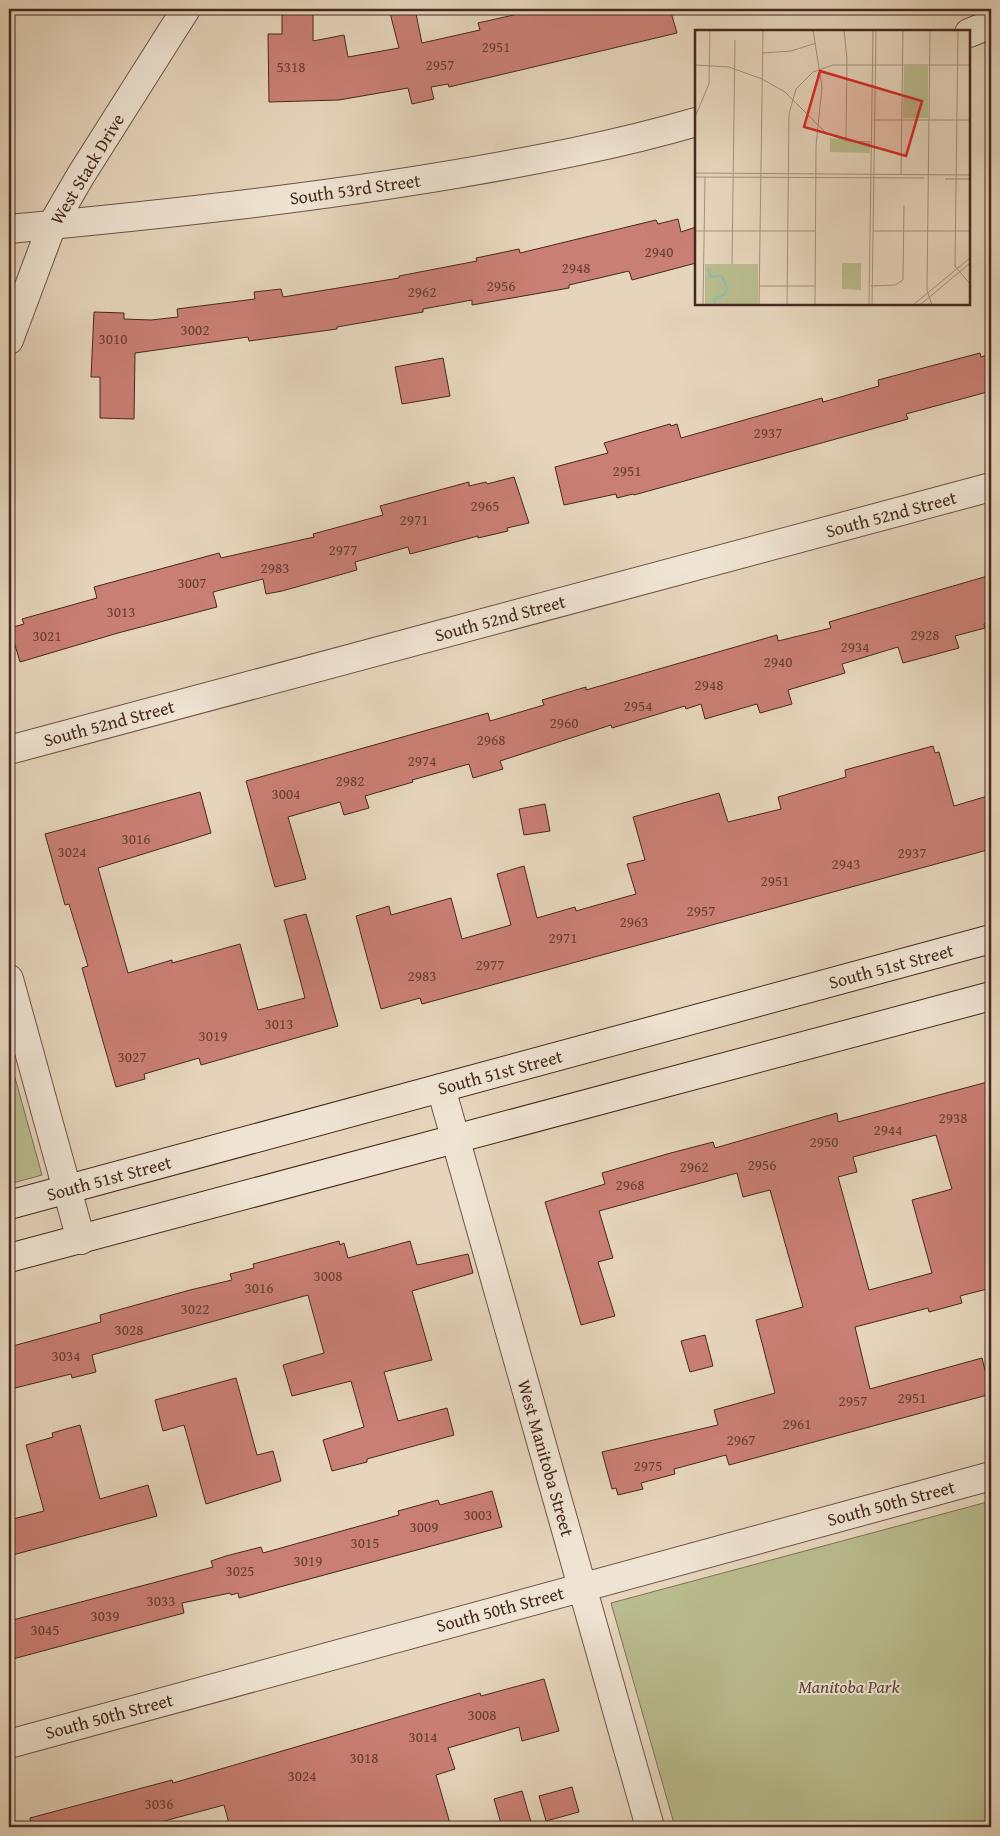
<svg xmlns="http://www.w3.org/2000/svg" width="1000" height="1836" viewBox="0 0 1000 1836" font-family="'Gentium Book Plus',serif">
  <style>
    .green { fill: #b9bc8e; stroke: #7f7256 }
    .building { fill: #ca7f74; stroke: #45291d; fill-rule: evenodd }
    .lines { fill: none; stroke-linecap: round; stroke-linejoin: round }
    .street-casing { stroke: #6d5445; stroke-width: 30 }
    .secondary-casing { stroke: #45291d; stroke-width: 30 }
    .street { stroke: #efe4d3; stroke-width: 28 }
    .secondary { stroke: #efe4d3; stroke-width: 28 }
    .labels { text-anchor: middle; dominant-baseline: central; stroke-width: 4; stroke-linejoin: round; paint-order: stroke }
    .number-label { font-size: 15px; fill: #663e33 }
    .street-label { font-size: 18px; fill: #45291d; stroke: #efe4d3 }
    .park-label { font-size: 18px; font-style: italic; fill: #5c4634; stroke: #efe4d3 }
    .inset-river { fill: none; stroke: #97b9ab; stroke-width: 2.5 }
    .inset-road { fill: none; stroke: #a6907c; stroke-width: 1 }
    .view { fill: #d62828; fill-opacity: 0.15; stroke: #d62828; stroke-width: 2.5 }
    .inset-edge { fill: none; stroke: #45291d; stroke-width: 2.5 }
  </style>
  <rect width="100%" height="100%" fill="#e6d5bc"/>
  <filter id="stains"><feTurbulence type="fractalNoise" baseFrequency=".004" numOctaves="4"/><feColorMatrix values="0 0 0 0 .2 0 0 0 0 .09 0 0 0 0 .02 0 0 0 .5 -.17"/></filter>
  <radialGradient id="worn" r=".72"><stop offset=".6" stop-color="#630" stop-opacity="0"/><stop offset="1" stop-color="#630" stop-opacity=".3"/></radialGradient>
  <path class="green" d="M9,1056L42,1175L9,1184Z
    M991,1501V1827H675L611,1603Z"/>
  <path class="building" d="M282,9H313V41L344,35L348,57L399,48L389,9H415L422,43L480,30L478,23L540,9H670L677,33L449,87L448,84L431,87L434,99L412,104L408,88L339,100L269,102L268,34H282Z
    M678,219L681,232L696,227V263L632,280L629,271L569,285V288L472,305V300L423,309V312L337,327V329L249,341L248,337L135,353L134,419L100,418V377H91L94,312L124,313V319L151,320L178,317L177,309L255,299L254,292L281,289L283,297L399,278V276L477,261L476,258L519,249L520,253L656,220L658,224Z
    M980,353L981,357L991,354V391L906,414L908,419L634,495L633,494L617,498L616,494L564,505L555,467L608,453L604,443L670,424L671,426L677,424L681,438L822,398L823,402L879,386L878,380Z
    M443,358L450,396L402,404L395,367Z
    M514,477L529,523L507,528L508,531L478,538V536L410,554L408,547L355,562L357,570L282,591L266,594L263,579L213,592L217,607L118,633L20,662L10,628L24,624L22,619L97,598L94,587L219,553L221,558L314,537L313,534L383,515L380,506L469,482V486L486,482L487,484Z
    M991,575V622L984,624L985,628L955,636L959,648L903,663L898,647L842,664L845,673L788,690L792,704L760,713L757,704L705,719L701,704L686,709L685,706L612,728L611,725L500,761L503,769L473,778L469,764L412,780L413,782L365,796L369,808L344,815L340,802L288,817L306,879L275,887L246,781L488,713L490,721L544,705L542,700L586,687V690L777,635L778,641L831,628L829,622Z
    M933,746L935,753L939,752L954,806L991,795V849L422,1004L420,998L381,1009L356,916L389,906L391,915L451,898L462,939L511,925L497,874L524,866L537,918L575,907L576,911L636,894L627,864L645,860L633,817L719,793L728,822L781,809L778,797L846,777L845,770Z
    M200,792L211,833L98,868L128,973L172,960V963L240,944L258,1010L305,998L284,920L306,914L338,1026L201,1065L199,1058L144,1074L145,1079L116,1087L82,968L88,966L69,904L65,905L45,834Z
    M545,804L550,831L524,835L519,809Z
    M991,1081V1288L960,1296L962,1303L929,1312L928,1308L855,1327L870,1389L982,1358L991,1394L729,1465L726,1455L674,1469L675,1474L641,1483L643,1489L618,1495L616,1488L612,1489L602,1452L718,1425L714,1410L775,1393L756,1320L803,1307L770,1190L743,1197L737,1173L599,1211L613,1258L598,1262L615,1316L581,1325L545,1202L605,1184L602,1173L667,1154L713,1142L715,1148L837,1113L838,1122ZM936,1135L952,1189L912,1200L932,1273L869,1290L838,1177L857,1172L853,1157Z
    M339,1241L340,1245L344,1243L348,1258L410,1241L417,1265L468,1254L473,1273L412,1291L432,1360L384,1372L398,1421L447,1408L454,1435L367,1459V1462L332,1471L323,1440L364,1427L351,1381L292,1396L283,1365L324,1353L308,1295L92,1355L96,1372L72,1378L71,1374L15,1388L9,1367V1347L101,1322L100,1315L190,1290L232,1280L230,1274L254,1268L253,1264Z
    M705,1335L713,1366L690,1372L681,1341Z
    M236,1378L257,1455L273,1451L281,1481L206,1504L184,1425L163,1431L155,1400Z
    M80,1425L100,1499L148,1485L157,1516L9,1556V1520L44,1511L26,1445L53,1437L52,1433Z
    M492,1491L502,1527L239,1598L238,1593L231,1595L230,1593L182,1603L184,1613L9,1660V1621L213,1567L211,1561L226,1556L261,1547L263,1553L399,1515L398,1511L438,1500L440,1505Z
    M544,1679L559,1731L522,1741L519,1727L448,1748L455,1769L436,1775L451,1827H230L224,1805L142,1827H31L30,1818L172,1780L173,1783L480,1693L481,1696Z
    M572,1787L579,1812L546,1821L539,1796Z
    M522,1791L531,1822L513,1827H502L494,1799Z"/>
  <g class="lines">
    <g class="street-casing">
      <path id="street" d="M969,33L991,24
        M9,229C158,215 308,199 456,174C537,160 617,145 696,122
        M9,340L52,225L81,175L186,9
        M9,750L991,487
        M9,979L81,1240
        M441,1088L650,1827
        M9,1744L991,1476"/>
    </g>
    <g class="secondary-casing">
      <path id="secondary" d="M9,1205L991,939
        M9,1258L991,996"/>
    </g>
    <use href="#street" class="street"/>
    <use href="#secondary" class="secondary"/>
  </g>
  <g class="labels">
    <g class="number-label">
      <text x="496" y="46">2951</text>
      <text x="440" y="64">2957</text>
      <text x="291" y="66">5318</text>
      <text x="659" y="251">2940</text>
      <text x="576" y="267">2948</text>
      <text x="501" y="285">2956</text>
      <text x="422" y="291">2962</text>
      <text x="195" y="329">3002</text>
      <text x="113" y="338">3010</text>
      <text x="768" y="432">2937</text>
      <text x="627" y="470">2951</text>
      <text x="485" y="505">2965</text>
      <text x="414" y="519">2971</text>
      <text x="343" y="549">2977</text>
      <text x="275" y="567">2983</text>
      <text x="192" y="582">3007</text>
      <text x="121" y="611">3013</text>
      <text x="925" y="634">2928</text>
      <text x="47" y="635">3021</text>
      <text x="855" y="646">2934</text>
      <text x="778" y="661">2940</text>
      <text x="709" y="684">2948</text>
      <text x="638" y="705">2954</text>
      <text x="564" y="722">2960</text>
      <text x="491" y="739">2968</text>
      <text x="422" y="760">2974</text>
      <text x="350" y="780">2982</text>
      <text x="286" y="793">3004</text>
      <text x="136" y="838">3016</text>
      <text x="72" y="851">3024</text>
      <text x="912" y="852">2937</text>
      <text x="846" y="863">2943</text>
      <text x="775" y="880">2951</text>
      <text x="701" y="910">2957</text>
      <text x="634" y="921">2963</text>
      <text x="563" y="937">2971</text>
      <text x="490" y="964">2977</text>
      <text x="422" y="975">2983</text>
      <text x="279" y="1023">3013</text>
      <text x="213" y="1035">3019</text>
      <text x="132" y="1056">3027</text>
      <text x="953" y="1117">2938</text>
      <text x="888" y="1129">2944</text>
      <text x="824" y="1141">2950</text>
      <text x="762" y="1164">2956</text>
      <text x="694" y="1166">2962</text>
      <text x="630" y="1184">2968</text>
      <text x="328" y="1275">3008</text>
      <text x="259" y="1287">3016</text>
      <text x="195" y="1308">3022</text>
      <text x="129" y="1329">3028</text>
      <text x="66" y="1355">3034</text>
      <text x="912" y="1397">2951</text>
      <text x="853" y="1400">2957</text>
      <text x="797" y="1423">2961</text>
      <text x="741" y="1439">2967</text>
      <text x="648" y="1465">2975</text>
      <text x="478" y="1514">3003</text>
      <text x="424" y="1526">3009</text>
      <text x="365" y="1542">3015</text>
      <text x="308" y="1560">3019</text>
      <text x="240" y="1570">3025</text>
      <text x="161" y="1600">3033</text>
      <text x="105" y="1615">3039</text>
      <text x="45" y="1629">3045</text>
      <text x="482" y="1714">3008</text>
      <text x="423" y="1736">3014</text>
      <text x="364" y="1757">3018</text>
      <text x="302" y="1775">3024</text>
      <text x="159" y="1803">3036</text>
    </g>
    <g class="street-label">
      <text transform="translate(87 169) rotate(-59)">West Stack Drive</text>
      <text transform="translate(355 189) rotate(-8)">South 53rd Street</text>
      <text transform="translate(891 514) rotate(-15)">South 52nd Street</text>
      <text transform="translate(500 618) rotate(-15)">South 52nd Street</text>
      <text transform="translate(109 723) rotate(-15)">South 52nd Street</text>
      <text transform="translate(891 966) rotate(-15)">South 51st Street</text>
      <text transform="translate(500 1072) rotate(-15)">South 51st Street</text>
      <text transform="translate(109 1178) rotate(-15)">South 51st Street</text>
      <text transform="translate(546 1458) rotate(74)">West Manitoba Street</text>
      <text transform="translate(891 1503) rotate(-15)">South 50th Street</text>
      <text transform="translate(500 1609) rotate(-15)">South 50th Street</text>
      <text transform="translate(109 1716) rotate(-15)">South 50th Street</text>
    </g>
    <g class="park-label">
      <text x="849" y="1686">Manitoba Park</text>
    </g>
  </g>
  <g transform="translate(695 30)">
    <rect width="275" height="275" fill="#e6d5bc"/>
    <path d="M209,36H233V88H208ZM135,108L175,113V123L135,122ZM147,233H166V260L147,259ZM10,234H63V275H10Z" fill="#b9bc8e"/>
    <path class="inset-river" d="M13,238L16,247L27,246L32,258L30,264L19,269L20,275"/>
    <path class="inset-road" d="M118,0L127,57L121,116L120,275M149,0L152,29L151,111M235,0L232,260L237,275M263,0L260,236L275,254M68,23L96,21L121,13M0,35L34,37L67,49L90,62L131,103L151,111L176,112M0,87L14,54L15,0M178,90H275M0,143L275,145M206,145L208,0M0,147L229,148M250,149H275M0,201H121M178,201H275M37,234L40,10M64,256H120M176,256L200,255L208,250L209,175M8,275L10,147M64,275L68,0M92,275L94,84L101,59L118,42L138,35H275M174,275L178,0M177,275L181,0M218,275L275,228M225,275L275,233"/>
    <path class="view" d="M125,41L227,71L211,126L109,97Z"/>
    <rect width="275" height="275" class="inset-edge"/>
  </g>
  <rect width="1000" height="1836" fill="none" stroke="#e6d5bc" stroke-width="30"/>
  <rect x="10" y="10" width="980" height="1816" fill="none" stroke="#45291d" stroke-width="2.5"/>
  <rect x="15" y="15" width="970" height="1806" fill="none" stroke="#45291d"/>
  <rect width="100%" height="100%" filter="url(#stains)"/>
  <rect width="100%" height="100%" fill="url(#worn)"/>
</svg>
